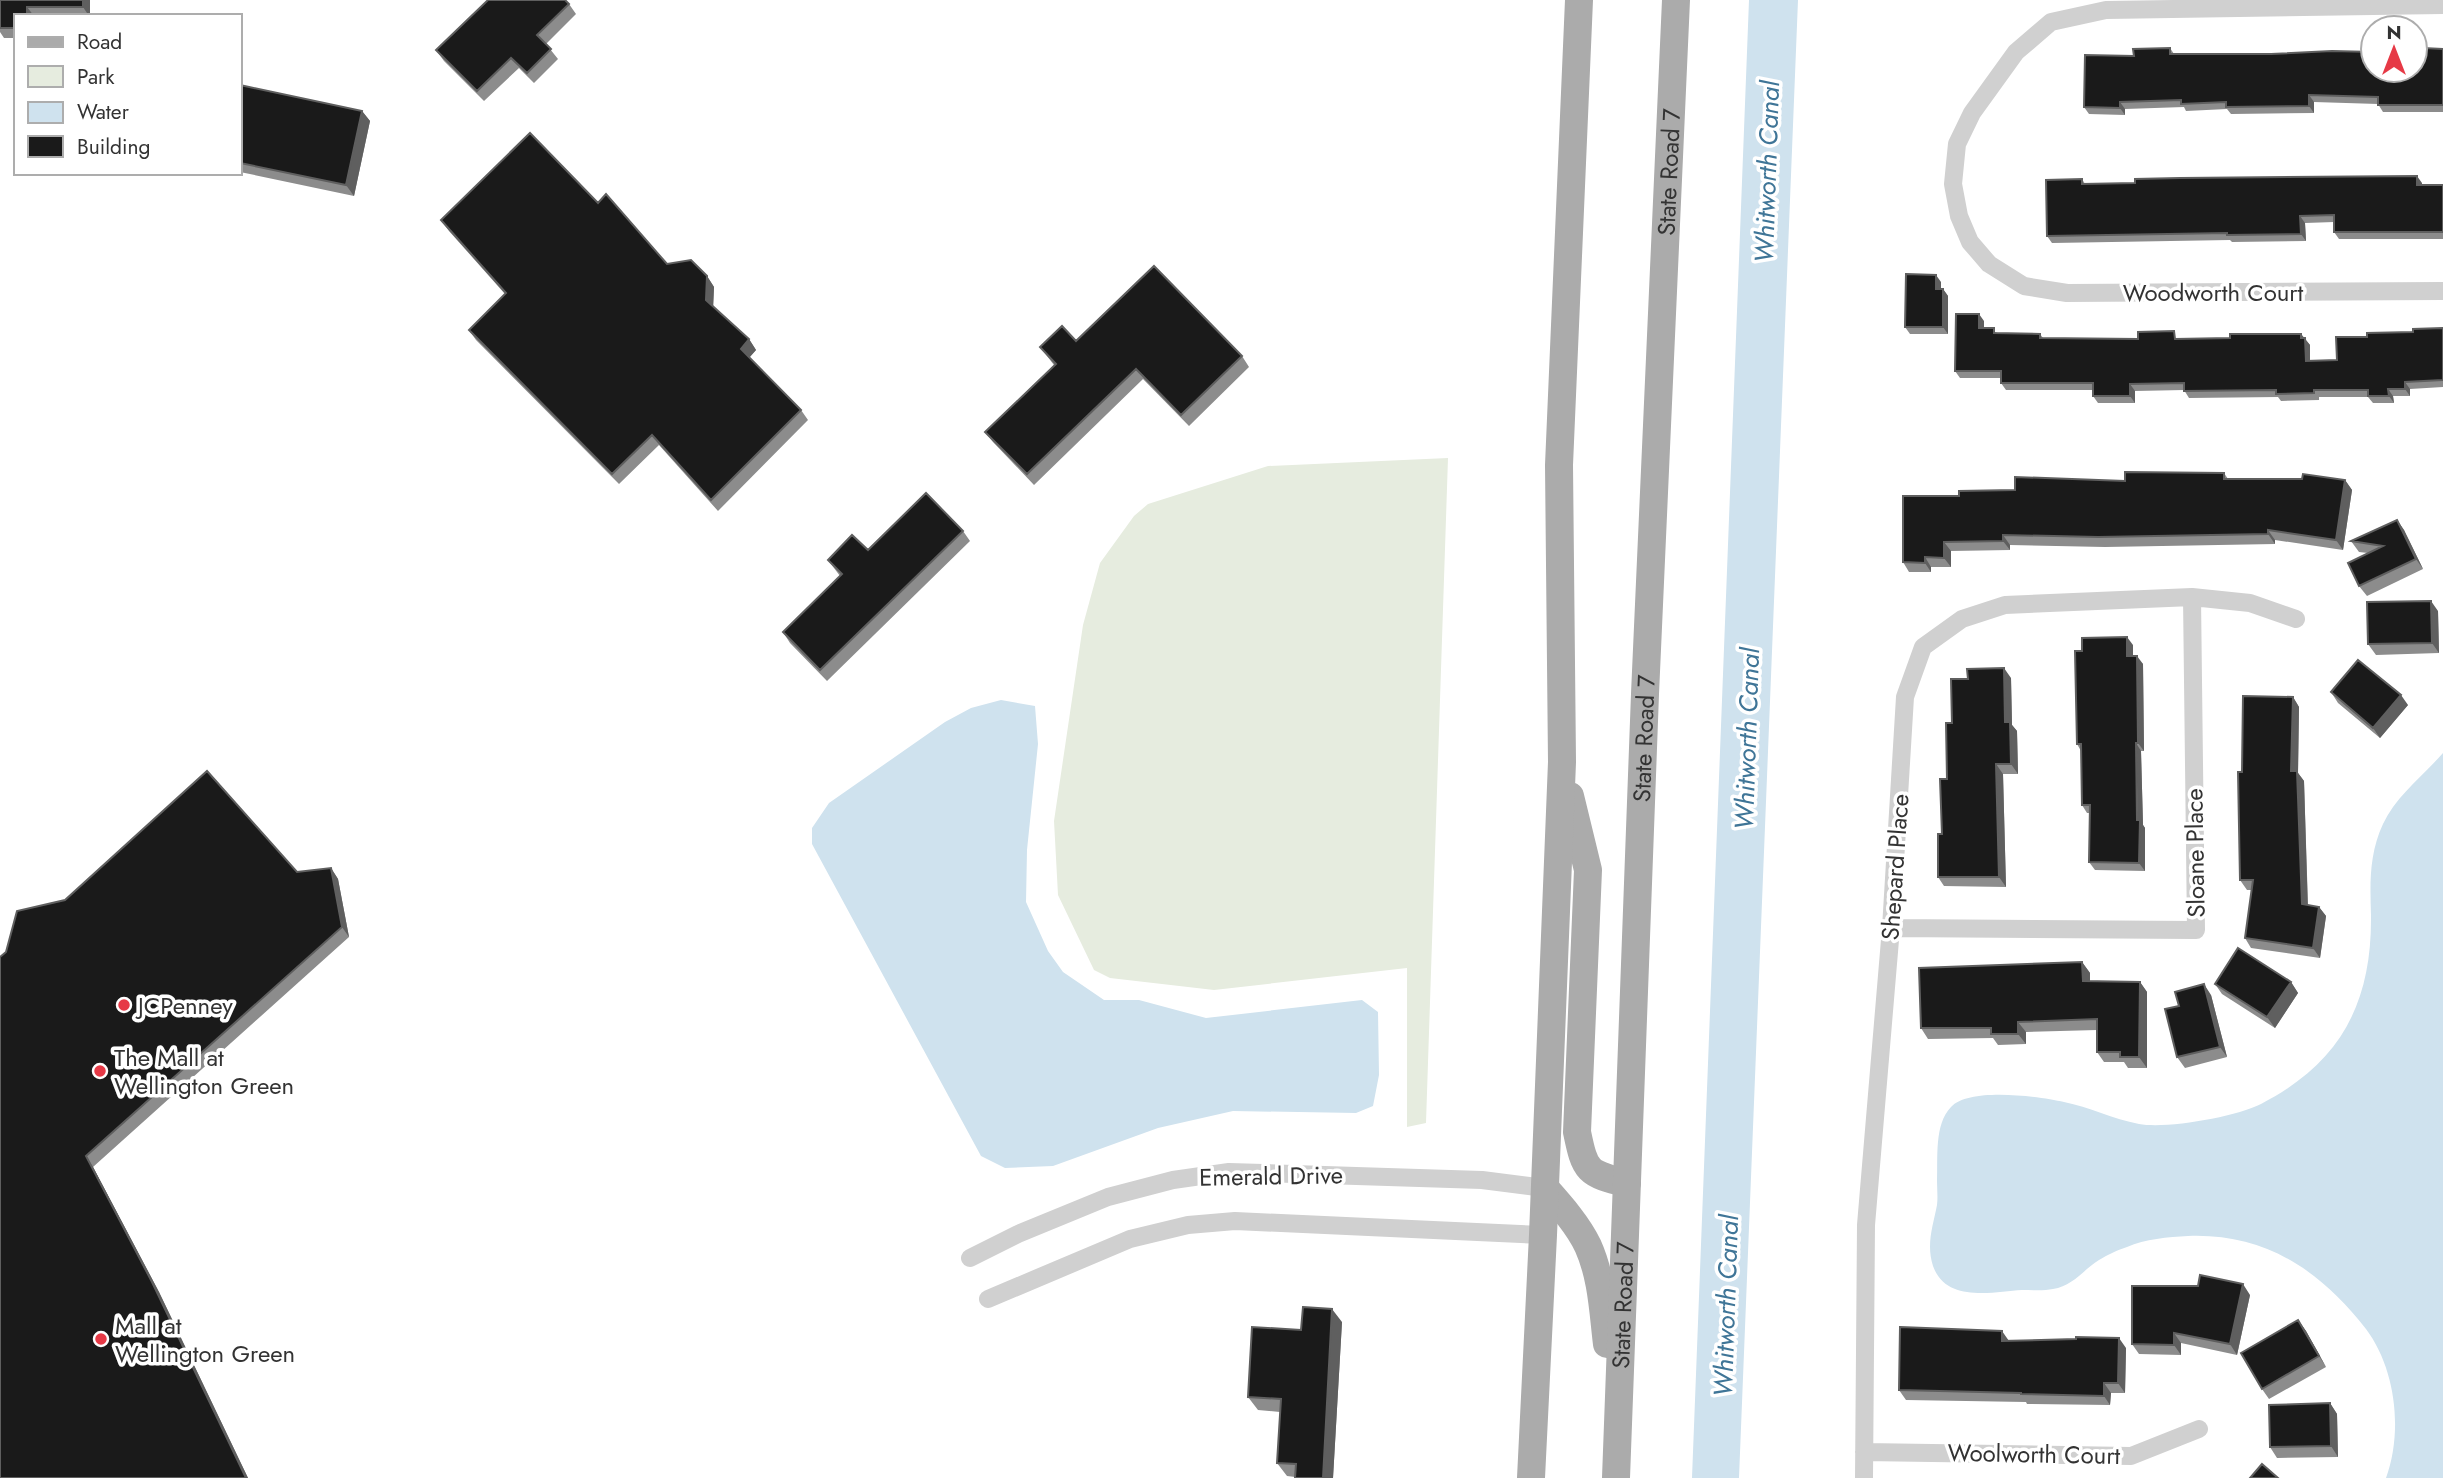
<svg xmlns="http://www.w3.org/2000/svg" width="2443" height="1478" viewBox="0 0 2443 1478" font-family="Jost,sans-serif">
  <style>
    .green { fill: #e6ecdf }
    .water { fill: #cfe2ee }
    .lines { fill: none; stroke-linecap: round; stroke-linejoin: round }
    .minor { stroke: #d0d0d0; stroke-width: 18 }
    .primary { stroke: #ababab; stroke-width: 28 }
    .wall { fill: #8c8c8c }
    .shaded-wall { fill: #5f5f5f }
    .building { fill: #1a1a1a; stroke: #5f5f5f; stroke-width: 2 }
    .poi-dot { fill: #e63946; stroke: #fff; stroke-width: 2.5 }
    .labels { text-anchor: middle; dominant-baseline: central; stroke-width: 7; stroke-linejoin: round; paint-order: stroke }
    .street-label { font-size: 24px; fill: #333; stroke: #fff }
    .poi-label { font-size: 24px; fill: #333; stroke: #fff; text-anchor: start }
    .water-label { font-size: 26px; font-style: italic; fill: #3f7597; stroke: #fff }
  </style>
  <rect width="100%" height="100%" fill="#fff"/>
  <path class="green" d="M1448,458L1426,1123L1407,1127V968L1214,990L1110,978L1094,970L1058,895L1054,821L1083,625L1100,563L1134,516L1148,504L1268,466Z"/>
  <path class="water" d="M1749,0H1798L1739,1478H1692Z
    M1001,700L1035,706L1038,744L1027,850L1026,902L1048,951L1063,972L1104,1000H1139L1206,1018L1362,1000L1378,1012L1379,1075L1373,1106L1356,1113L1233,1111L1158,1128L1053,1166L1005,1168L981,1156L812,844V828L829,803L945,722L971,708Z
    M2443,753V1478H2386C2403,1432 2396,1369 2366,1329C2320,1270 2265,1233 2188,1236C2168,1237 2145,1239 2127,1247C2118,1250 2107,1255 2099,1260C2083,1270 2073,1286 2053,1289C2044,1291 2032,1290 2022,1290C1993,1292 1946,1303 1933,1266C1926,1244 1933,1226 1937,1205C1938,1197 1937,1189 1937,1181C1938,1159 1934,1124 1951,1107C1969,1087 2038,1096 2064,1102C2089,1107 2113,1119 2139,1124C2167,1129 2235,1117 2261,1104C2340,1063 2372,1004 2371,915C2370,884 2369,854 2383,824C2396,796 2423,776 2443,753Z"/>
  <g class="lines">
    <path class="minor" d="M2443,5L2106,10L2051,22L2016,52L1972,113L1957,144L1953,184L1959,216L1970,242L1989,264L2024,286L2067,293L2443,291
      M1891,928L2196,930L2192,597
      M970,1258L1018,1234L1108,1197L1173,1180L1229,1172L1482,1180L1545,1188
      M988,1299L1130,1239L1188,1225L1235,1221L1543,1235
      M1864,1452L2131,1456L2199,1429
      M1864,1478L1866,1225L1891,928L1905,697L1923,647L1962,619L2005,605L2192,597L2250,603L2296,619"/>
    <g class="primary">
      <path d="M1570,796L1588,870L1577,1132C1585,1171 1587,1174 1627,1183"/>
      <path d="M1545,1188C1561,1206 1578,1225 1588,1246C1602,1277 1603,1311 1607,1344"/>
      <path d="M1531,1478L1543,1235L1562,762L1559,465L1579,0"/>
      <path id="s1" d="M1616,1478L1645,694L1676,0"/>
    </g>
  </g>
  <path class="wall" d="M0,0H90V16H16V38H4L0,32Z
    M569,4L576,14L546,44L558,59L534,83L519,68L484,101L444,61L436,50Z
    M2170,48L2174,54L2424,53L2443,49V112H2383L2378,104L2314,102V113L2231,114L2227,109L2186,111L2184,107L2125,109V115L2089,114L2084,107L2134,56Z
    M240,85L362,111L370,121L354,196L240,172Z
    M2082,179L2085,184L2422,183V185H2443V239H2339L2334,232V222L2305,223L2306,241L2232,242L2230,240L2052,243L2047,236Z
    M598,203L667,264L707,276L714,287L713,307L749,339L756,350L749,358L801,410L808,420L718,511L659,445L619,484L476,340L469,330L505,294L449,231L441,220Z
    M1941,282V289H1943L1948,296V334H1910L1905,327Z
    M1984,321V328L1998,333L2040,334L2043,338H2230L2301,334L2310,345V361L2337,360L2367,337L2443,328V387L2410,389V396H2393L2394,403H2373L2368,397H2319V400L2281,401L2278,397L2189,398L2184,390L2135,391V403H2098L2093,396V390H2006L2001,383V378H1960L1955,371Z
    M1076,341L1242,356L1249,367L1189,426L1143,379L1034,485L993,442L985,432L1054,365L1040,347Z
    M2224,473L2228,479L2345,480L2352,490L2343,550L2275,540V544L2105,547L2010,545V550L1951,551V567H1931V572H1909L1903,562L1959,496L2015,490Z
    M2397,520L2404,530L2423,569L2367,596L2359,586L2368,553L2359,552L2351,541Z
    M963,531L970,541L827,681L790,643L783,632L840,576L828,560L868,550Z
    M2438,611L2439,653L2376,655L2368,644Z
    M2133,645V656L2143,664L2144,751H2141L2143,825L2145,828V871L2095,870L2089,862L2090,813H2087L2082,805L2081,751L2077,744Z
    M2011,678L2012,725L2017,731L2018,774H2003L2006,887L1944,886L1938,877L1952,723Z
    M2331,692L2408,705L2380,738L2338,703Z
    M2293,697L2299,707L2298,773L2304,781L2308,905L2319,907L2326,916L2320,958L2251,948L2245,938L2252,890H2247L2240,880L2242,772Z
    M331,868L338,879L349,937L93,1167L159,1292L248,1478H0V957L297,872Z
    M2082,962L2090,973V981L2140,982L2147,992V1068H2128L2124,1062H2104L2097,1052V1030L2026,1032V1044L1998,1045L1993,1038L1928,1039L1921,1028Z
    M2291,982L2298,993L2275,1028L2222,994L2215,984Z
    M2211,995L2227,1057L2185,1068L2177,1057L2179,1006Z
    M2250,1295L2237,1355L2181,1343V1355L2139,1354L2132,1344Z
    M2298,1320L2306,1331L2326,1367L2269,1399L2262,1389Z
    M1342,1322L1333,1478H1295V1477L1287,1476L1277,1463L1280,1412L1258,1410L1248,1397L1301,1330Z
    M2126,1348L2125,1393H2111L2110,1405L2027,1404L2026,1402L1906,1400L1899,1390Z
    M2330,1403L2337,1414L2338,1457L2277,1458L2270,1447Z"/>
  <path class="shaded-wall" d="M83,0H90V16H89L83,7Z
    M27,7L34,16H27Z
    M2309,95L2314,102V113L2309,106Z
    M2120,102L2125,109V115L2120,108Z
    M362,111L370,121L354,196L346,185Z
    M2417,176L2422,183V192L2417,185Z
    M2300,216L2305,223L2306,241L2301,234Z
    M1936,275L1941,282V296L1936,289Z
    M707,276L714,287L713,311L706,300Z
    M1943,289L1948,296V334L1943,327Z
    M1979,314L1984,321V335L1979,328Z
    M2301,334L2310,345V368L2306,361Z
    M749,339L756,350L748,359L741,349Z
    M2405,382L2410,389V396L2405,389Z
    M2130,384L2135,391V403L2130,396Z
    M2388,389L2393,396L2394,403L2389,396Z
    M2345,480L2352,490L2343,550L2336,540Z
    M2397,520L2404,530L2423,569L2416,559Z
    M2268,530L2275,540V544L2268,534Z
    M2003,535L2010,545V550L2003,541Z
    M1944,542L1951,551V567L1944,558Z
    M1925,557L1931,567V572L1925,563Z
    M2431,601L2438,611L2439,653L2432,643Z
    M2127,637L2133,645V664L2127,656Z
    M2137,656L2143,664L2144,751L2138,743Z
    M2004,668L2011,678L2012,725L2017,731L2018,774L2011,764L2005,722Z
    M2401,695L2408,705L2380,738L2373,728Z
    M2293,697L2299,707L2298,773L2304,781L2308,914L2302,904L2291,771Z
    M2136,743L2141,751L2143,825L2145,828V871L2139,863Z
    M1996,764L2003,774L2006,887L1999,877Z
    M331,868L338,879L349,937L342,927Z
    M2319,907L2326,916L2320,958L2313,948Z
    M2082,962L2090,973V991L2083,981Z
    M2140,982L2147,992V1068L2139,1057Z
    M2291,982L2298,993L2275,1028L2267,1017Z
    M2204,984L2211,995L2227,1057L2220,1047Z
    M2018,1022L2026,1032V1044L2018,1034Z
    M86,1156L93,1167L159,1292L248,1478H246Z
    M2243,1284L2250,1295L2237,1355L2230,1344Z
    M1332,1309L1342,1322L1333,1478H1323Z
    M2298,1320L2306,1331L2326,1367L2319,1356Z
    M2002,1331L2009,1341H2002Z
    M2174,1333L2181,1343V1355L2174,1345Z
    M2119,1338L2126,1348L2125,1393L2118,1383Z
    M2104,1383L2111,1393L2110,1405L2104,1396Z
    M2330,1403L2337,1414L2338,1457L2331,1446Z"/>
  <path class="building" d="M0,0H83V7H27V16H16V28H0Z
    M488,0H565L569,4L537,35L551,49L527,73L511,58L477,91L436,50Z
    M2170,48V54H2271L2332,51L2373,52V70H2415V53H2424V48L2443,49V105H2378V97L2309,95V106L2226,107V102L2181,104V100L2120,102V108L2084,107L2085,55L2134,56L2133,49Z
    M240,85L362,111L346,185L240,163Z
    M530,133L598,203L606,194L667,264L691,260L707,276L706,300L749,339L741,349L801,410L711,500L652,435L612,474L469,330L506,293L441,220Z
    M2417,176V185H2443V232H2334V215L2300,216L2301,234L2227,235V233L2047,236L2046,180L2082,179V184L2135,183V179L2180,178Z
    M1154,266L1242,356L1181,415L1136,369L1027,474L985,432L1056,364L1040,347L1062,326L1076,341Z
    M1906,274L1936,275V289H1943V327H1905Z
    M1956,314H1979V328H1994V333L2040,334V338L2138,339V332L2174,331L2175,339L2230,338V334H2301V338H2305L2306,361L2337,360L2336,337H2367V333L2413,332V329L2443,328V380L2405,382V389H2388L2389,396H2368V390H2314V393L2276,394V390L2184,391V383L2130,384V396H2093V383H2001V371H1955Z
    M2125,472L2224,473V479H2302L2303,474L2345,480L2336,540L2268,530V534L2098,537L2003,535V541L1944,542V558L1925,557V563L1903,562V496H1959V491L2015,490V477L2125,481Z
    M926,493L963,531L820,670L783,632L842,574L828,560L852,535L868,550Z
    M2397,520L2416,559L2359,586L2348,563L2383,546L2351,541Z
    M2431,601L2432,643L2368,644L2367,602Z
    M2127,637V656H2137L2138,743H2136L2137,820H2140L2139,863L2089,862L2090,805H2082L2081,744H2077L2075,651H2082V638Z
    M2358,660L2401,695L2373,728L2331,692Z
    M2004,668L2005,722H2010L2011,764H1996L1999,877H1938V834H1942L1940,779H1947L1946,723H1952L1951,679H1968L1967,669Z
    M2243,696L2293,697L2291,771H2297L2302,904L2319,907L2313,948L2245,938L2253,880H2240L2238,772H2242Z
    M207,771L297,872L331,868L342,927L86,1156L152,1282L246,1478H0V957L6,952L17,911L65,900Z
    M2238,948L2291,982L2267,1017L2215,984Z
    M2082,962L2083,981L2140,982L2139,1057H2120V1052H2097V1019L2018,1022V1034H1991V1028H1921L1919,968Z
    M2204,984L2220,1047L2177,1057L2165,1009L2179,1006L2175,992Z
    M2200,1275L2243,1284L2230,1344L2174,1333V1345L2132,1344V1286H2198Z
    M1303,1307L1332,1309L1323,1478H1295L1296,1464L1277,1463L1281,1399L1248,1397L1252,1327L1301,1330Z
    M2298,1320L2319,1356L2262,1389L2241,1353Z
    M1900,1327L2002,1331V1341L2076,1339V1337L2119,1338L2118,1383H2104V1396L2021,1394V1393L1899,1390Z
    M2330,1403L2331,1446L2270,1447L2269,1405Z
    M2262,1464L2278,1478H2250Z"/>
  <g class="poi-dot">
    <circle cx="124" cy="1005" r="7"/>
    <circle cx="100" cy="1071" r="7"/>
    <circle cx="101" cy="1339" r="7"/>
  </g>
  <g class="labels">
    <g class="street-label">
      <text stroke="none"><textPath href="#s1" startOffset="1307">State Road 7</textPath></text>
      <text x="2213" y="292">Woodworth Court</text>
      <text stroke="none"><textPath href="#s1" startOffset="740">State Road 7</textPath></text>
      <text transform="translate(2195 853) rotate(-91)">Sloane Place</text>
      <text transform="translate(1895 867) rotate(-86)">Shepard Place</text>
      <text transform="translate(1271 1176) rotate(-1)">Emerald Drive</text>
      <text stroke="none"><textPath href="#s1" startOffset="173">State Road 7</textPath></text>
      <text transform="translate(2034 1454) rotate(1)">Woolworth Court</text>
    </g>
    <g class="poi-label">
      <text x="138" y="1005">JCPenney</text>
      <text x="114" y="1057">The Mall at<tspan x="114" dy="28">Wellington Green</tspan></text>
      <text x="115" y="1325">Mall at<tspan x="115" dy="28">Wellington Green</tspan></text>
    </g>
    <g class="water-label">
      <text transform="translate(1767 172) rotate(-88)">Whitworth Canal</text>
      <text transform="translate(1747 739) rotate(-88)">Whitworth Canal</text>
      <text transform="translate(1726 1306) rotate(-88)">Whitworth Canal</text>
    </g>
  </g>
  <rect x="14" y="14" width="228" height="161" fill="#ffffff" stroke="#adadad" stroke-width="2"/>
  <rect x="28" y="37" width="35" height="10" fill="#ababab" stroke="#adadad" stroke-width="2"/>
  <text x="77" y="49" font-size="21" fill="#333333">Road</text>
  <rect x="28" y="66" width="35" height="21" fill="#e6ecdf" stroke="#adadad" stroke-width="2"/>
  <text x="77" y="84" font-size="21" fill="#333333">Park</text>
  <rect x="28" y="102" width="35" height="21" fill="#cfe2ee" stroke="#adadad" stroke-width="2"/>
  <text x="77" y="119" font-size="21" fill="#333333">Water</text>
  <rect x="28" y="136" width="35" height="21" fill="#1a1a1a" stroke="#adadad" stroke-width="2"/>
  <text x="77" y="154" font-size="21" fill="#333333">Building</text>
  <g transform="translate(2394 49)"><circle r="33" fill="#ffffff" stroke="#adadad" stroke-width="2"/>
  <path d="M0-5L12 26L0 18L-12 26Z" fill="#e63946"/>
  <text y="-10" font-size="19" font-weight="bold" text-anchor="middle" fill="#333333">N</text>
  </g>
</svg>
